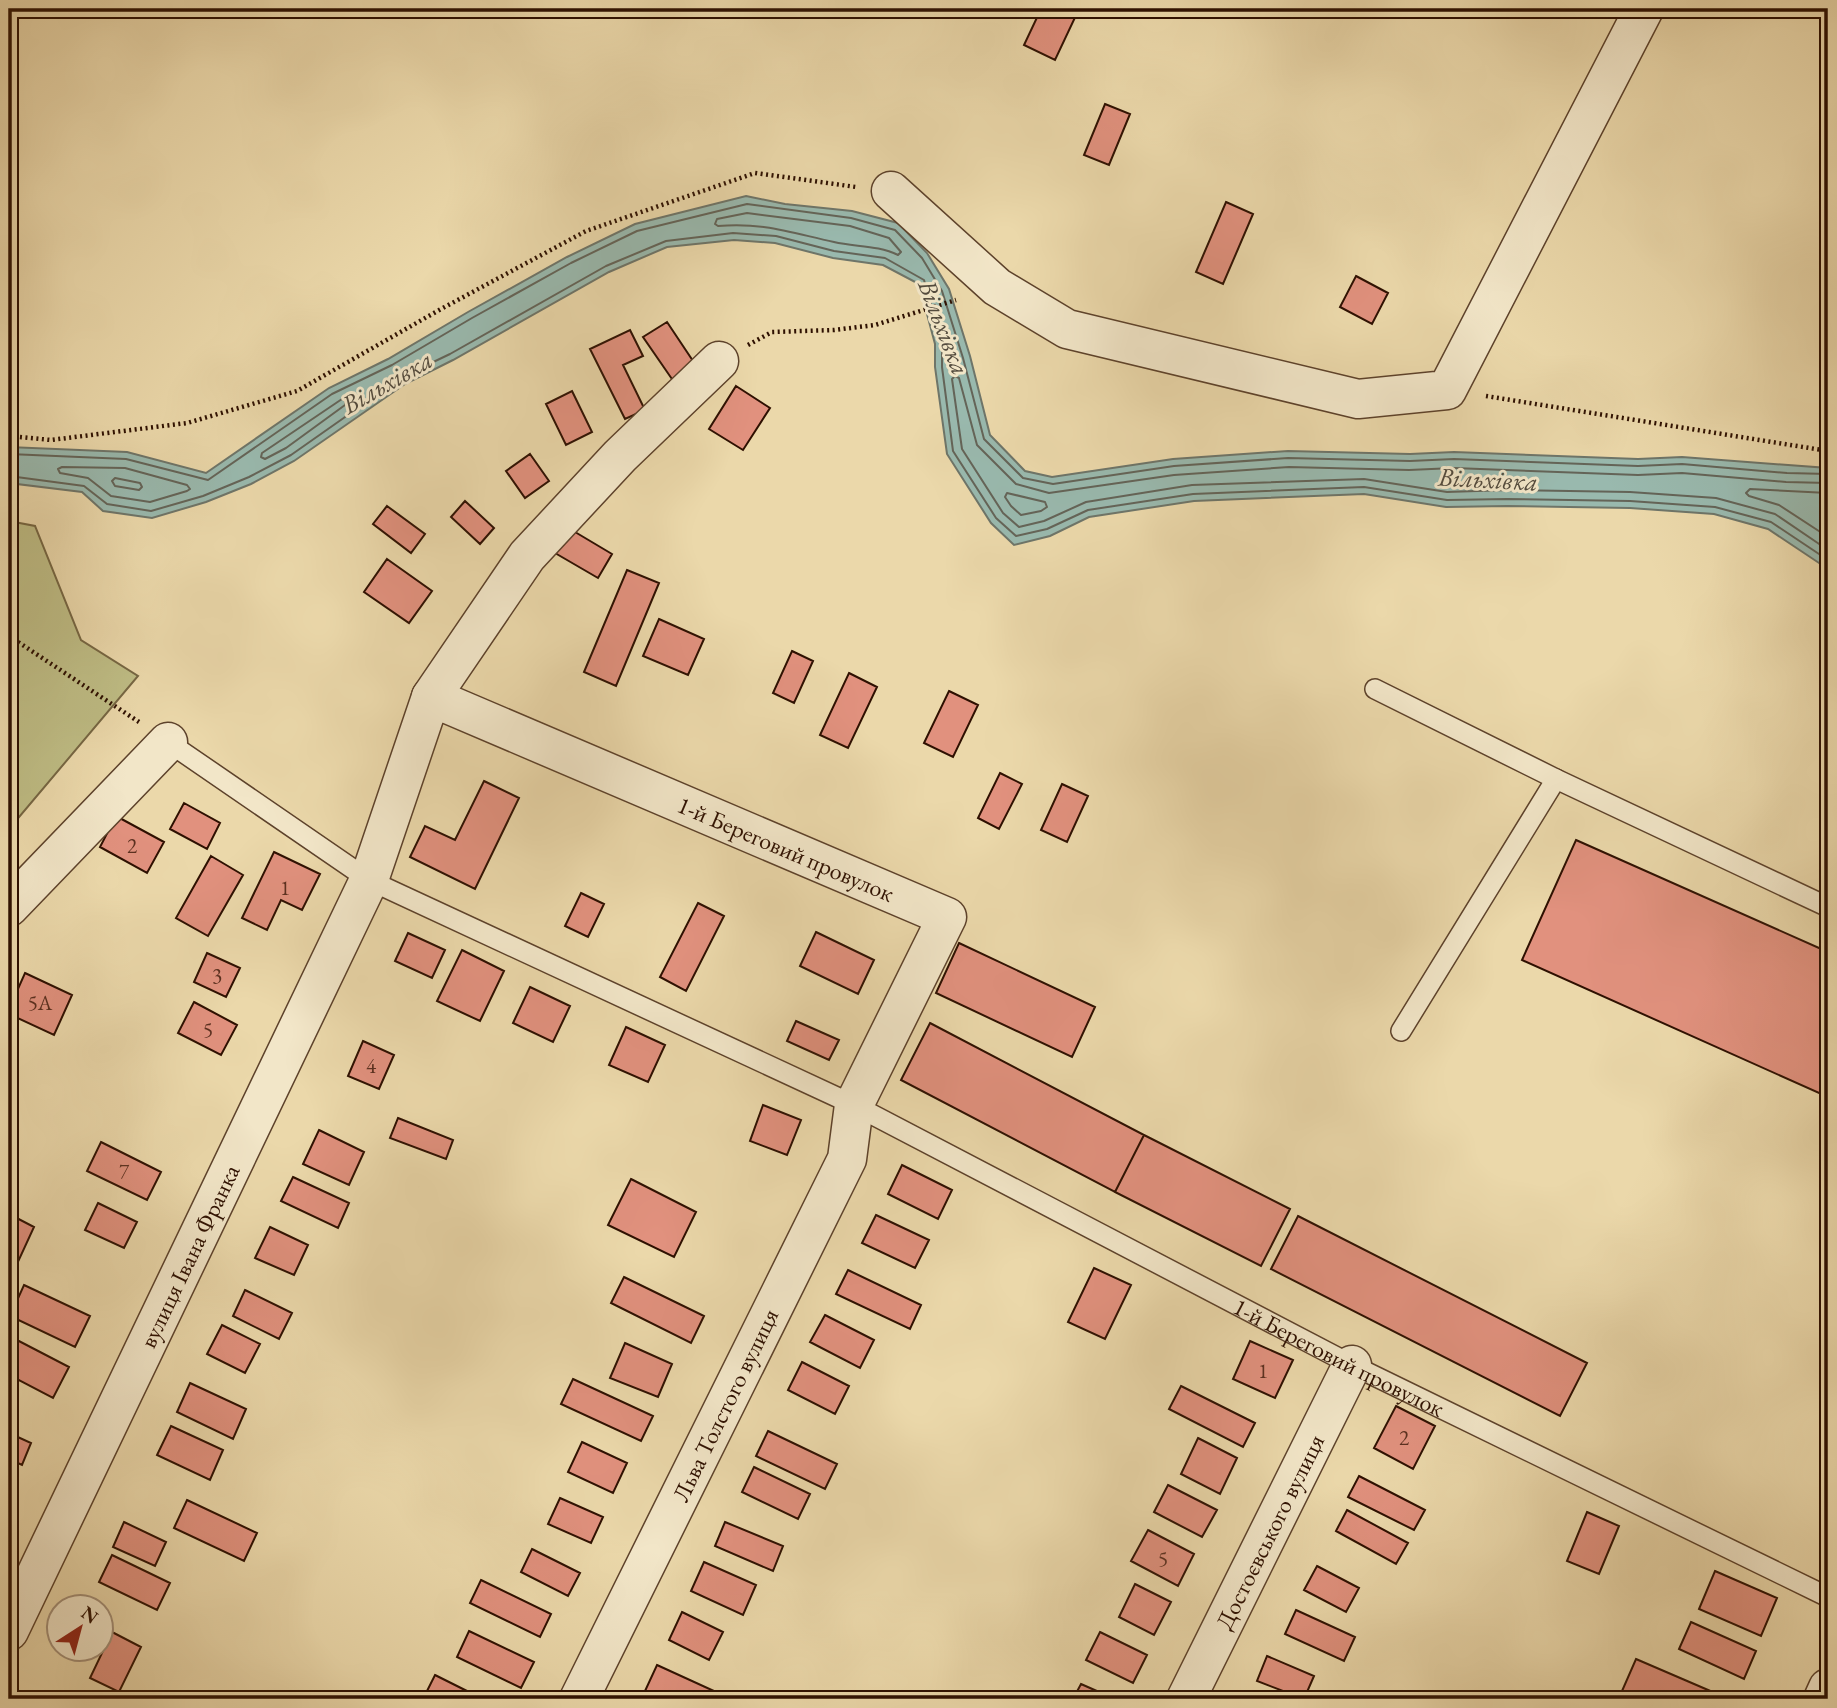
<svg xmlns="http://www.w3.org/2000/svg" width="1837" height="1708" viewBox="0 0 1837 1708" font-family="'EB Garamond',serif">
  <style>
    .green { fill: #bebc84; stroke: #766642; stroke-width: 2 }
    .water { fill: #99b9ae; stroke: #6e7569; stroke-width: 2 }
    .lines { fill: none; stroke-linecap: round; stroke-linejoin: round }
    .shore { stroke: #646458; stroke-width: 2 }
    .building { fill: #e1917e; stroke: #2e1001; stroke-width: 2 }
    .lane-casing { stroke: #5d422b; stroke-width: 22 }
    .street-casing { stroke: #5d422b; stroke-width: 41 }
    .path { stroke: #2e1001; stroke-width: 4.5; stroke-dasharray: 2 3.5; stroke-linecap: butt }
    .lane { stroke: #f2e6c8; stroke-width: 19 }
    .street { stroke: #f2e6c8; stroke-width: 38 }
    .labels { text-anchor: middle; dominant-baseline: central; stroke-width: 6; stroke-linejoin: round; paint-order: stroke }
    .number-label { font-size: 21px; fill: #5b3020 }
    .street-label { font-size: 24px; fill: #2e1001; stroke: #f2e6c8 }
    .water-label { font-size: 26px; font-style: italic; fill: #534b3e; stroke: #f2e6c8 }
  </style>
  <rect width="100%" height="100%" fill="#ebd8aa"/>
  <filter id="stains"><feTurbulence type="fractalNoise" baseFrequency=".00286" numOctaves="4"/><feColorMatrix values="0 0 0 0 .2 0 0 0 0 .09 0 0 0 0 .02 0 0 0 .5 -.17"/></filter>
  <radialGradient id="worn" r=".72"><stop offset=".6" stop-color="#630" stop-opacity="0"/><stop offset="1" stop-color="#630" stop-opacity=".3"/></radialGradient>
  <path class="green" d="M9,521L35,526L81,640L138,676L9,829Z"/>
  <path class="water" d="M746,196L785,204L852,211L898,223L927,253L949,289L970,356L990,435L1025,471L1052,477L1173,459L1288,451L1410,454L1454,452L1638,459L1682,457L1828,468V569L1768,529L1714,514L1630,508L1507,506L1446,507L1364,494L1194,501L1089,517L1050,536L1014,545L991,523L947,454L935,367V344L919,284L883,265L833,258L775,243L734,240L667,247L609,272L453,360L405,384L294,461L251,484L206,502L152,518L103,511L82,492L9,483V447L127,452L206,473L329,388L388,359L468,312L567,257L635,224Z"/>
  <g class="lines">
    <path class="shore" d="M747,213L850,226L889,238L901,252L898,255C878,245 855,247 834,242C792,233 763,222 718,226L715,224L717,219Z
      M342,399L346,401L345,405L286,448L265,459L261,457L262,453Z
      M9,454L126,459L208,480L332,394L392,365L472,318L571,263L637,231L747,204L851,218L895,230L922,258L942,291L963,358L984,439L1023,478L1053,484L1174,466L1288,458L1410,461L1454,459L1638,466L1682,464L1787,473L1828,474
      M62,467L125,468L187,485L190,489L187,491L150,502L111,496L88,478L60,473L58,469Z
      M9,476L84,486L107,504L151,511L203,496L249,477L291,455L402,377L450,354L606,266L666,241L733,233L776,236L834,251L885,258L924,280L942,343V367L953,451L996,518L1016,536L1047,529L1088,510L1193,494L1364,487L1447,500L1507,499L1630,501L1715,507L1771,522L1828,560
      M115,478L140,483L142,487L139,490L115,486L112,481Z
      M1828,483L1786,482L1682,473L1638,475L1454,468L1409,470L1289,467L1174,475L1049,493L1016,484L977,445L959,378L955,376L952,379L962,449L1003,513L1019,527L1044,521L1086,502L1192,485L1364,479L1447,492L1507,490L1630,492L1716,498L1775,514L1828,550
      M1007,493L1045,502L1047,507L1041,511L1021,515L1011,506L1005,497Z
      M1828,493L1750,489L1746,493L1749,496L1779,505L1828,537"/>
  </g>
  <path class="building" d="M1041,9H1079L1055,60L1024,45Z
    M1105,104L1130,114L1109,165L1084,155Z
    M1226,202L1253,214L1223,284L1196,272Z
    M1356,276L1388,293L1372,324L1340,307Z
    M667,322L697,367L674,382L643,337Z
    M630,330L643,356L623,365L645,410L625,419L590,349Z
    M736,386L770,408L743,450L709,429Z
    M572,391L592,432L566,445L546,404Z
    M530,454L549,481L525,498L506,471Z
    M465,501L494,528L480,544L451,517Z
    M387,506L425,534L411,553L373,524Z
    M570,529L612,554L598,578L555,553Z
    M387,559L432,591L409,623L364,592Z
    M627,570L659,583L616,686L584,672Z
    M659,619L704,639L688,675L643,656Z
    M792,651L813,661L794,703L773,693Z
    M849,673L877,687L848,748L820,735Z
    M949,691L978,705L953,757L924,743Z
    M1000,773L1022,784L999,829L978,818Z
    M484,781L519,798L475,889L410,857L425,826L455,840Z
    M1062,784L1088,796L1067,842L1041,830Z
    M184,803L220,823L207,849L170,829Z
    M116,816L164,842L147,873L100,847Z
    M1576,840L1828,952V1097L1522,960Z
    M274,852L320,874L302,910L281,900L267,930L242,918Z
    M211,856L243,875L208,936L176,918Z
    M581,893L604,904L588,937L565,926Z
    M698,903L724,916L686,991L660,977Z
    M816,932L874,960L858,994L800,966Z
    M408,933L445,950L432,978L395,961Z
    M959,943L1095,1007L1072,1057L936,993Z
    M462,950L504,971L480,1021L437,1001Z
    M207,953L240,968L226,997L194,982Z
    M25,973L72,995L54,1035L9,1014V1009Z
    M530,987L570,1006L553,1042L513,1023Z
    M194,1002L237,1025L221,1055L178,1033Z
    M796,1021L839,1040L829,1060L787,1041Z
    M930,1023L1144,1135L1115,1192L901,1080Z
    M626,1027L665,1045L648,1082L609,1065Z
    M363,1041L394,1055L379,1089L348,1076Z
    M763,1105L801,1120L787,1155L750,1141Z
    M398,1118L453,1140L446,1159L390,1138Z
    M319,1130L364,1152L349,1185L303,1164Z
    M1144,1135L1290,1209L1261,1266L1115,1192Z
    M101,1142L161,1172L147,1200L87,1171Z
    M902,1165L952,1190L938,1219L888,1194Z
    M293,1177L349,1203L338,1228L281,1201Z
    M631,1179L696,1212L674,1257L608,1225Z
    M98,1203L137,1222L124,1248L85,1230Z
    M9,1214L34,1227L17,1264L9,1260Z
    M876,1215L929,1240L915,1268L862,1243Z
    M1298,1216L1587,1363L1560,1416L1271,1269Z
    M270,1227L308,1245L294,1275L255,1258Z
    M1094,1268L1131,1285L1105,1339L1068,1322Z
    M848,1270L921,1305L910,1329L836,1294Z
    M624,1277L704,1316L691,1343L611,1303Z
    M24,1285L90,1316L75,1347L10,1316Z
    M245,1290L292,1313L279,1339L233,1316Z
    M825,1315L874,1340L860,1368L810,1342Z
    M222,1325L260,1344L245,1373L207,1354Z
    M15,1339L69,1367L53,1398L9,1375V1351Z
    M1250,1341L1293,1360L1275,1398L1233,1379Z
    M625,1343L672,1364L658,1397L610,1378Z
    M802,1362L849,1386L835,1414L788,1390Z
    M573,1379L653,1416L641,1441L561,1404Z
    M190,1383L246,1409L233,1439L177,1412Z
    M1181,1386L1255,1423L1243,1447L1169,1409Z
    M1396,1406L1435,1426L1413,1469L1374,1448Z
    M171,1426L223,1450L210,1480L157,1455Z
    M768,1431L837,1464L825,1489L756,1456Z
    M9,1433L31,1443L22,1465L9,1459Z
    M1198,1438L1237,1458L1220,1494L1181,1474Z
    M582,1442L627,1463L613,1493L568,1472Z
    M754,1467L810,1494L798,1519L742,1492Z
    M1359,1476L1425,1510L1414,1530L1348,1497Z
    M1168,1485L1217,1510L1202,1537L1154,1512Z
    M560,1498L603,1517L591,1543L548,1524Z
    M187,1500L257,1533L244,1561L174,1528Z
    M1347,1510L1408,1543L1396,1564L1336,1531Z
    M1587,1512L1619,1526L1599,1574L1567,1561Z
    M124,1522L166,1542L155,1566L113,1547Z
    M725,1522L783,1546L773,1571L715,1546Z
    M1148,1530L1194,1554L1178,1586L1131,1561Z
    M532,1549L580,1573L568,1596L521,1572Z
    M112,1555L170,1583L157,1610L99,1582Z
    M704,1562L756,1585L743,1615L691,1591Z
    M1317,1566L1359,1588L1346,1612L1304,1590Z
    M1715,1571L1777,1598L1761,1636L1699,1609Z
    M481,1580L551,1614L540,1637L470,1603Z
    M1135,1584L1171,1602L1154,1635L1119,1617Z
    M1296,1610L1355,1637L1344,1661L1285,1634Z
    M682,1612L723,1632L709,1660L669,1640Z
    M1691,1622L1756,1651L1744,1679L1679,1649Z
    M469,1631L534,1662L521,1688L457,1657Z
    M112,1632L141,1647L119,1692L90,1678Z
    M1100,1632L1147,1655L1133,1683L1086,1660Z
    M1267,1656L1314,1676L1304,1699L1257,1681Z
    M1636,1659L1729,1699H1640L1622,1691Z
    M657,1665L714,1691L710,1699H663L645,1691Z
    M435,1675L483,1699H429L424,1697Z
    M1081,1684L1115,1699H1073Z"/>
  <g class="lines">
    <g class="lane-casing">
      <g id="lane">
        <path d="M1375,689L1556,779L1828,907"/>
        <path id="s1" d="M168,742L369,880L854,1105L1352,1365L1828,1597"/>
        <path d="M1401,1031L1556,779"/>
      </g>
    </g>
    <g class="street-casing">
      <g id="street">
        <path d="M891,191L997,287L1067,329L1358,399L1447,390L1644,9"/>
        <path d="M431,697L527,556L620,456L719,361"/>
        <path d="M9,907L168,742"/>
        <path id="s2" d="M9,1631L369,880L431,697L947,917L854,1105L847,1159L579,1699"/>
        <path id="s3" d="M1186,1699L1352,1365"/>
        <path d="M1823,1699L1828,1688"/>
      </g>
    </g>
    <path class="path" d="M748,345L772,332L834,330L875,325L956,300
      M1486,396L1828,451
      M9,436L51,440L187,423L297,391L441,309L586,231L755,173L856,187
      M9,636L139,722"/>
    <use href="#lane" class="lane"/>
    <use href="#street" class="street"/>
  </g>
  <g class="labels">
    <g class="number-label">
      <text x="132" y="845">2</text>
      <text x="285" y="887">1</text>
      <text x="217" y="975">3</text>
      <text x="40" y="1002">5А</text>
      <text x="208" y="1029">5</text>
      <text x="371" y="1065">4</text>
      <text x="124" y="1171">7</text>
      <text x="1263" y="1370">1</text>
      <text x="1404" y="1437">2</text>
      <text x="1163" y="1558">5</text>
    </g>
    <g class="street-label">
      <text stroke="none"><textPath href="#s2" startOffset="1412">1-й Береговий провулок</textPath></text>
      <text stroke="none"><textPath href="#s2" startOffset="416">вулиця Івана Франка</textPath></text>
      <text stroke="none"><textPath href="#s1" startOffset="1325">1-й Береговий провулок</textPath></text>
      <text transform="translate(725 1405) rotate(-64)">Льва Толстого вулиця</text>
      <text stroke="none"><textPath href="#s3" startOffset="187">Достоєвського вулиця</textPath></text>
    </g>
    <g class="water-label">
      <text transform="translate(944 327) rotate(69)">Вільхівка</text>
      <text transform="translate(387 382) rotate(-30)">Вільхівка</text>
      <text transform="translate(1488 479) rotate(3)">Вільхівка</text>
    </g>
  </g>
  <rect width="1837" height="1708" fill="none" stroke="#ebd8aa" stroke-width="35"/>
  <rect x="10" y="10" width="1816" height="1687" fill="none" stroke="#2e1001" stroke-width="3.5"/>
  <rect x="18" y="18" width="1802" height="1673" fill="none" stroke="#2e1001" stroke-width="2"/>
  <g transform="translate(80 1628) rotate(36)"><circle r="33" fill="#f2e6c8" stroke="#a49078" stroke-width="2"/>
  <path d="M0-5L12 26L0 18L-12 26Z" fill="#8f2418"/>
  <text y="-10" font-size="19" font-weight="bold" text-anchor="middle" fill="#2e1001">N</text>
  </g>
  <rect width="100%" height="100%" filter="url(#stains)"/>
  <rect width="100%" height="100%" fill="url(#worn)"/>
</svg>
